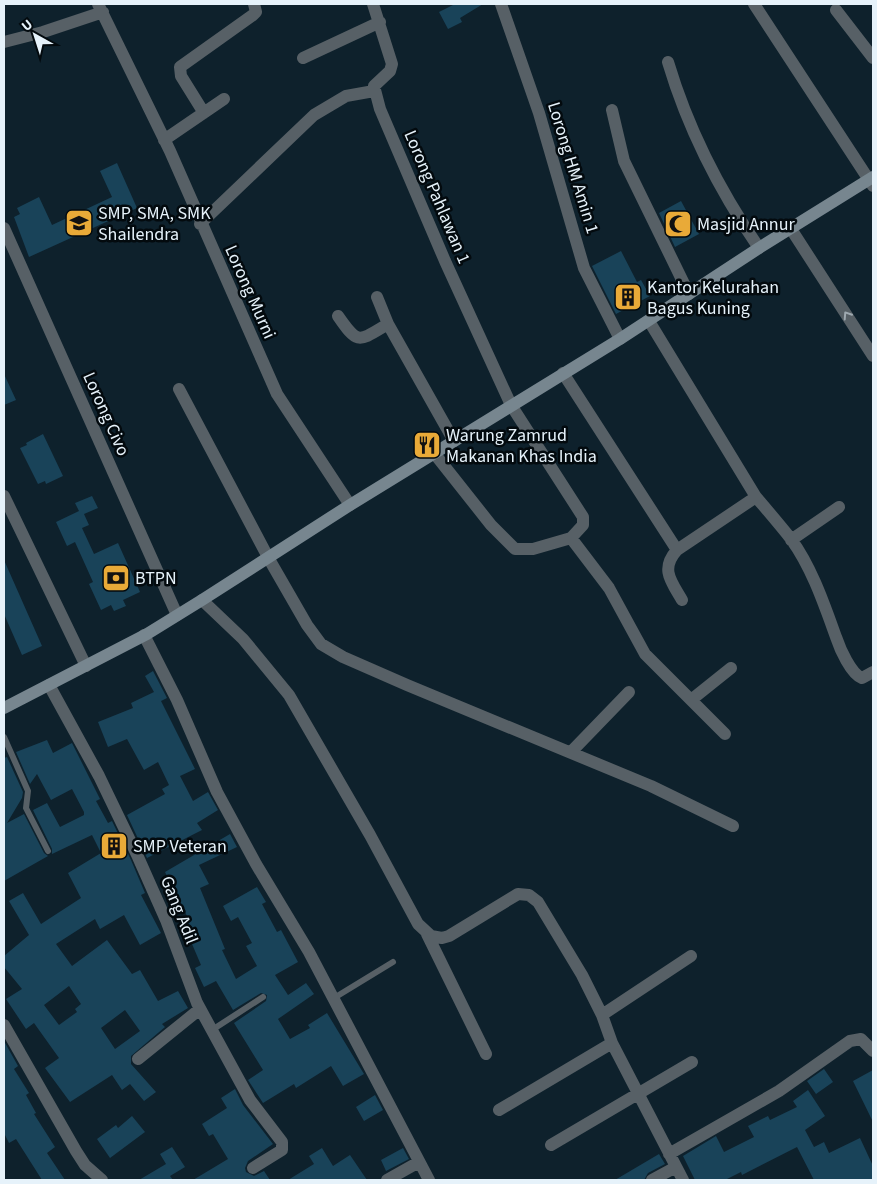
<svg xmlns="http://www.w3.org/2000/svg" width="877" height="1184" viewBox="0 0 877 1184" font-family="'Source Sans 3',sans-serif">
  <style>
    .building { fill: #194359; fill-rule: evenodd }
    .lines { fill: none; stroke-linecap: round; stroke-linejoin: round }
    .service { stroke: #576066; stroke-width: 6 }
    .minor { stroke: #576066; stroke-width: 12 }
    .secondary { stroke: #77868f; stroke-width: 12 }
    .oneway { stroke: #9ea9b0 }
    .labels { text-anchor: middle; dominant-baseline: central; stroke-width: 5; stroke-linejoin: round; paint-order: stroke }
    .street-label { font-size: 18px; fill: #e6f2fa; stroke: #030a0e }
    .poi-label { font-size: 18px; fill: #e6f2fa; stroke: #030a0e; text-anchor: start }
  </style>
  <rect width="100%" height="100%" fill="#0e212c"/>
  <path class="building" d="M455,4H483L460,18L462,22L448,29L439,12Z
    M117,163L137,208L29,257L14,217L20,214L17,208L39,197L52,225L112,197L100,171Z
    M681,201L699,234L675,247L659,213Z
    M621,251L637,282L641,280L650,296L616,314L592,266Z
    M4,374L16,400L4,405Z
    M43,434L63,476L46,484L45,481L38,484L20,448L27,445L26,443Z
    M92,496L98,508L84,514L89,525L82,528L94,554L118,543L140,592L123,600L126,606L114,611L111,605L101,610L89,584L93,582L75,542L67,546L56,522L79,511L75,503Z
    M4,560L42,646L22,655L4,614Z
    M153,671L167,698L161,701L195,769L180,776L193,801L208,792L218,810L197,823L202,830L147,858L127,815L165,794L162,789L169,785L158,762L144,770L127,739L108,747L98,722L133,708L131,703L154,692L145,676Z
    M47,740L53,753L72,743L100,799L96,801L108,823L112,821L131,860L145,893L141,895L161,933L140,945L124,915L100,929L95,919L56,944L72,966L107,940L132,974L140,970L158,1001L178,991L188,1008L162,1024L165,1027L131,1056V1064L156,1092L144,1101L130,1084L122,1090L112,1075L70,1102L45,1068L59,1058L34,1023L26,1029L6,999L22,989L4,967V956L29,935L9,901L23,893L41,924L81,898L68,873L101,853L92,835L52,854V849L33,810L47,803L60,827L84,815V812L72,789L51,800L37,774L30,784L16,752ZM69,986L81,1004L75,1009L77,1012L59,1025L44,1005ZM125,1010L140,1031L115,1049L101,1028Z
    M7,757L23,792L22,798L7,823L24,814L44,853L48,856L4,881V758Z
    M230,834L237,847L199,865L209,884L200,888L225,949L222,950L236,979L257,966L246,946L252,943L238,917L231,921L223,906L257,887L266,902L262,904L277,932L281,930L298,962L275,975L288,995L306,983L314,994L278,1019L290,1039L310,1028L308,1025L327,1013L364,1074L343,1086L331,1066L296,1088L294,1084L263,1103L248,1080L263,1070L234,1023L266,1001L267,995L261,993L233,1010L216,981L204,987L195,968L201,965L183,923L189,920L165,872Z
    M4,1041L18,1066L14,1069L29,1093L26,1095L36,1113L34,1114L55,1147L47,1153L65,1180H42L16,1139L9,1143L4,1133Z
    M824,1069L833,1082L816,1094L807,1081Z
    M873,1070V1122L853,1081Z
    M235,1089L243,1105L273,1144L248,1161L245,1168L246,1172L254,1176L264,1171L270,1180H193L228,1159L213,1134L209,1136L202,1124L227,1108L221,1098Z
    M808,1090L825,1116L805,1130L814,1147L824,1142L829,1153L860,1138L873,1166V1180H814L797,1147L742,1175L741,1172L725,1180H695L683,1156L716,1136L724,1152L754,1137L748,1126L768,1116L770,1120L797,1107L793,1101Z
    M375,1095L383,1110L364,1121L356,1107Z
    M132,1116L145,1132L110,1158L97,1139L116,1125L118,1128Z
    M172,1147L185,1167L170,1176L173,1180H139L166,1164L160,1154Z
    M322,1148L333,1166L350,1155L367,1180H288L314,1164L309,1156Z
    M403,1148L409,1159L386,1171L381,1160Z
    M659,1154L665,1164L648,1173L644,1180H615Z"/>
  <g class="lines">
    <path class="service" d="M4,737L28,791L26,808L48,851
      M334,998L393,962
      M212,1030L263,997"/>
    <path class="minor" d="M98,4L170,151L277,394L350,505
      M373,4L392,64L390,71L374,86L380,109L445,261L511,405L583,517V525L571,538L609,588L645,654L725,734
      M501,4L539,113L584,268L620,339
      M754,4L873,186
      M836,10L873,58
      M4,42L43,32L103,12
      M303,58L380,22
      M668,62C688,129 719,190 759,248
      M612,110L624,161L689,294
      M204,113L181,76L180,67L253,15L256,12L254,4
      M164,140L224,99
      M200,224L314,115L346,96L374,91
      M4,228L177,615
      M791,229L873,356
      M377,297L388,324L454,441
      M338,316C358,345 358,342 388,324
      M649,321L756,497L677,550C660,569 671,581 682,600
      M563,373L677,550
      M179,389L269,559L307,625L321,644L343,657L407,685L651,786L733,826
      M434,453L491,525L515,549H533L571,538
      M4,496L86,666
      M756,497C768,511 780,525 791,539C812,568 824,604 836,637C840,649 851,674 862,678L873,672
      M791,540L839,507
      M202,600L243,639L289,695L370,835L418,924L431,936L442,938L449,936L518,894L529,895L538,902L582,975L602,1015L612,1043L683,1180
      M144,635L177,700L217,792L256,864L309,952L429,1180
      M49,685L99,776L138,857L166,920L197,1003L250,1100L282,1142V1150L253,1168
      M691,700L731,668
      M571,752L629,692
      M427,934L486,1054
      M602,1015L691,956
      M4,1025L76,1151L85,1165L102,1180
      M138,1059L200,1009
      M499,1110L612,1043
      M551,1145L692,1062
      M669,1154L779,1091L850,1041L861,1039L873,1051
      M387,1180L419,1162
      M652,1180L676,1167"/>
    <path class="secondary" d="M4,708L147,634L202,600L350,505L620,339L759,248L873,177"/>
  </g>
  <defs><path id="oneway-chevron" d="M-2-3.5L2.5 0L-2 3.5" fill="none" stroke-width="1.6" stroke-linecap="round" stroke-linejoin="round" transform="scale(1.25)"/></defs>
  <use class="oneway" href="#oneway-chevron" transform="translate(847 315) rotate(-123)"/>
  <defs>
    <g id="school-square" transform="scale(1.4375)"><rect x="-9" y="-9" width="18" height="18" rx="4" fill="#e9aa38" stroke="#030a0e"/><path d="M0-5L7-2L0 1L-7-2ZM-4 1L0 2.5L4 1V4Q0 6-4 4Z" fill="#111"/></g>
    <g id="mosque-square" transform="scale(1.4375)"><rect x="-9" y="-9" width="18" height="18" rx="4" fill="#e9aa38" stroke="#030a0e"/><path d="M3.5-4.9A6 6 0 1 0 3.5 4.9A5 5 0 1 1 3.5-4.9Z" fill="#111"/></g>
    <g id="building-square" transform="scale(1.4375)"><rect x="-9" y="-9" width="18" height="18" rx="4" fill="#e9aa38" stroke="#030a0e"/><path d="M-4-6H4V6H1V3H-1V6H-4ZM-2.5-4.3h1.7v1.8h-1.7ZM.8-4.3h1.7v1.8H.8ZM-2.5-1h1.7V.8h-1.7ZM.8-1h1.7V.8H.8Z" fill="#111"/></g>
    <g id="restaurant-square" transform="scale(1.4375)"><rect x="-9" y="-9" width="18" height="18" rx="4" fill="#e9aa38" stroke="#030a0e"/><path d="M-5-6h1v4h1v-4h1v4h1v-4h1v5L-1.5 .5V6h-2V.5L-5-1ZM5-6V6H3V1.5H1.5Q1.5-4 5-6Z" fill="#111"/></g>
    <g id="bank-square" transform="scale(1.4375)"><rect x="-9" y="-9" width="18" height="18" rx="4" fill="#e9aa38" stroke="#030a0e"/><path d="M-6-4H6V4H-6ZM0-2.3a2.3 2.3 0 1 0 0 4.6a2.3 2.3 0 1 0 0-4.6Z" fill="#111"/></g>
  </defs>
  <g fill-rule="evenodd">
    <use href="#school-square" x="79" y="223"/>
    <use href="#mosque-square" x="678" y="224"/>
    <use href="#building-square" x="628" y="297"/>
    <use href="#restaurant-square" x="427" y="445"/>
    <use href="#bank-square" x="116" y="578"/>
    <use href="#building-square" x="114" y="846"/>
  </g>
  <g class="labels">
    <g class="street-label">
      <text transform="translate(573 168) rotate(73)">Lorong HM Amin 1</text>
      <text transform="translate(437 197) rotate(67)">Lorong Pahlawan 1</text>
      <text transform="translate(250 292) rotate(66)">Lorong Murni</text>
      <text transform="translate(106 414) rotate(66)">Lorong Civo</text>
      <text transform="translate(179 910) rotate(68)">Gang Adil</text>
    </g>
    <g class="poi-label">
      <text x="98" y="213">SMP, SMA, SMK<tspan x="98" dy="21">Shailendra</tspan></text>
      <text x="697" y="224">Masjid Annur</text>
      <text x="647" y="287">Kantor Kelurahan<tspan x="647" dy="21">Bagus Kuning</tspan></text>
      <text x="446" y="435">Warung Zamrud<tspan x="446" dy="21">Makanan Khas India</tspan></text>
      <text x="135" y="578">BTPN</text>
      <text x="133" y="846">SMP Veteran</text>
    </g>
  </g>
  <rect width="877" height="1184" fill="none" stroke="#e6f2fa" stroke-width="10"/>
  <g transform="translate(35 35) rotate(321)" stroke="#030a0e" stroke-width="4" paint-order="stroke">
  <path d="M0-4L9 19L0 12L-9 19Z" fill="#e6f2fa"/>
  <text y="-8" font-size="14" font-weight="bold" text-anchor="middle" fill="#e6f2fa">U</text>
  </g>
</svg>
